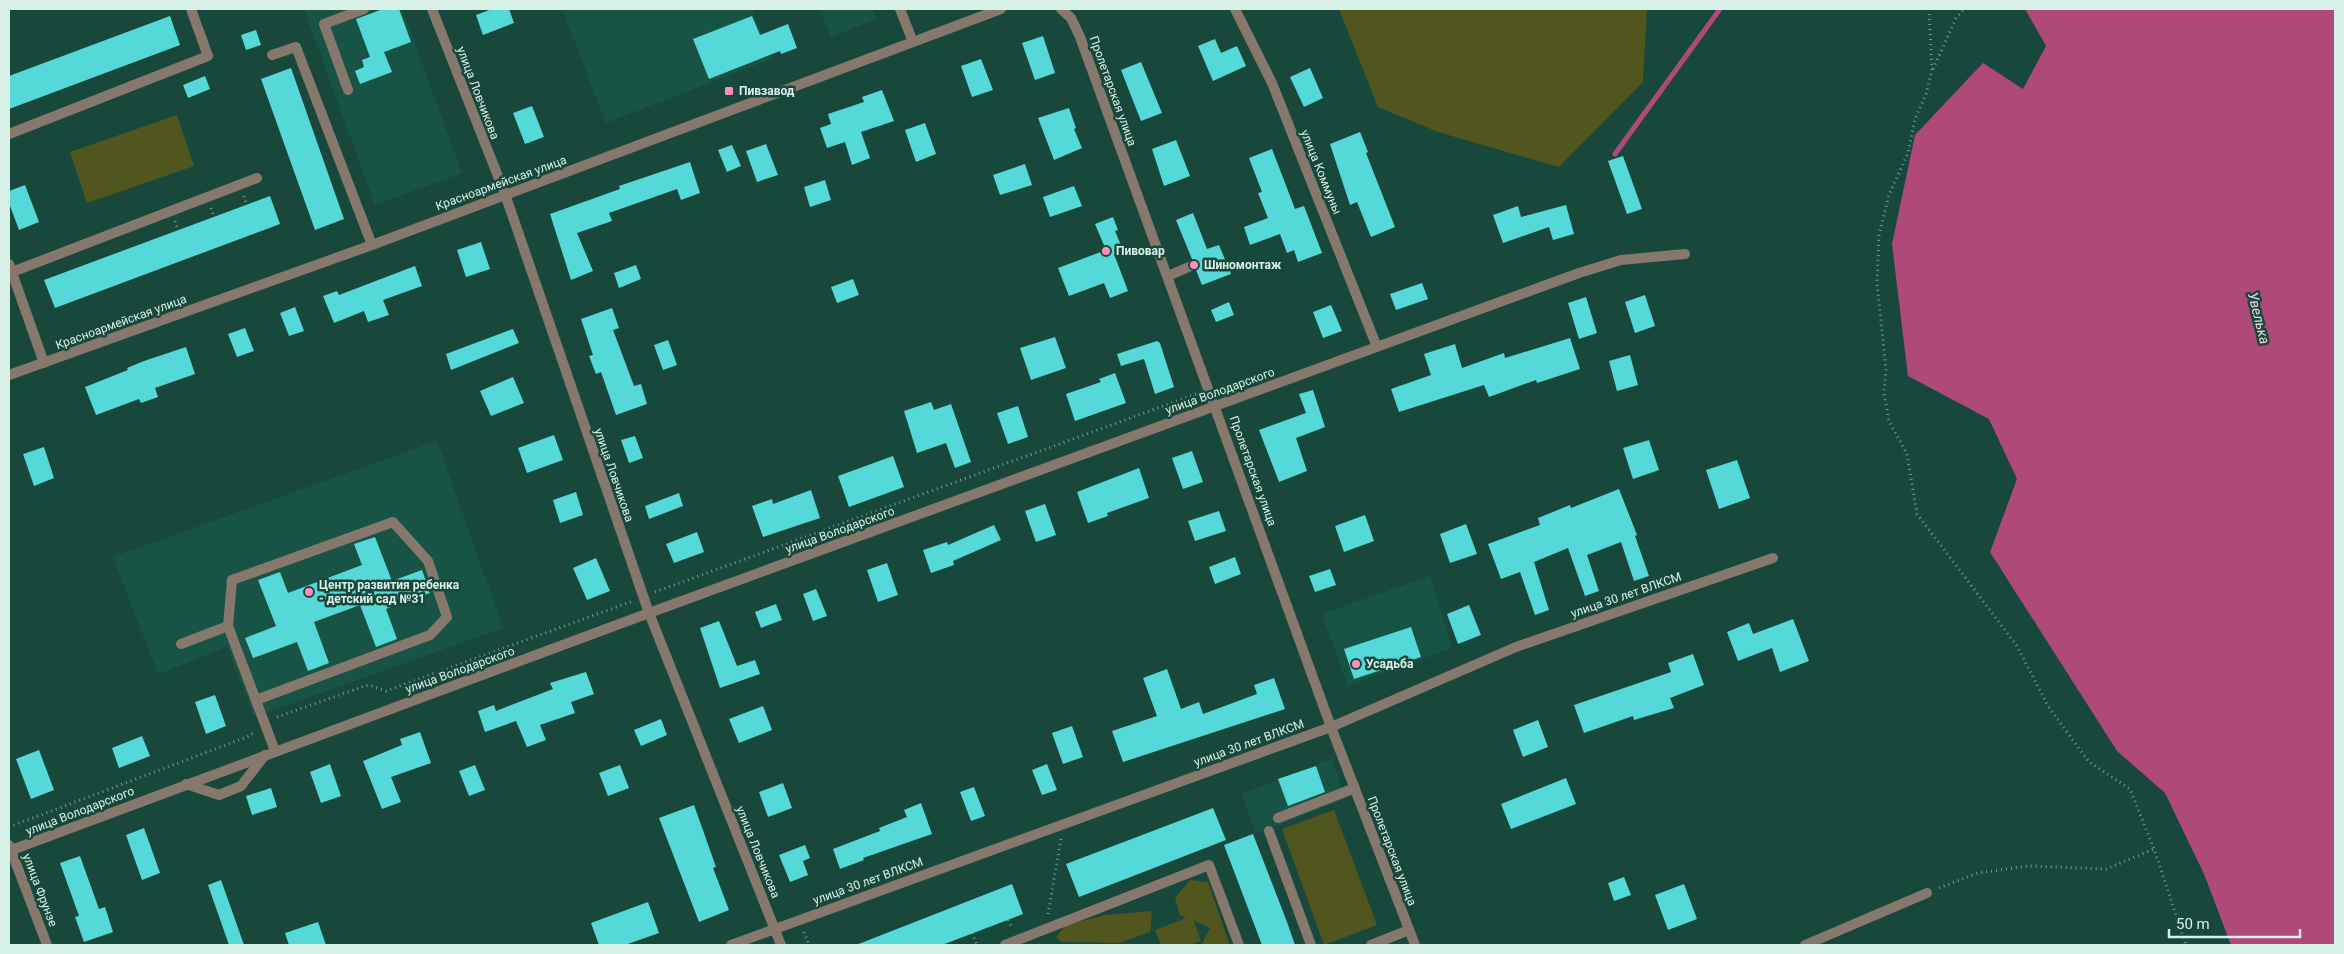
<svg xmlns="http://www.w3.org/2000/svg" width="2344" height="954" viewBox="0 0 2344 954" font-family="Roboto,sans-serif">
  <style>
    .built { fill: #185446 }
    .green { fill: #51561e }
    .water { fill: #af4977 }
    .lines { fill: none; stroke-linecap: round; stroke-linejoin: round }
    .stream { stroke: #af4977; stroke-width: 5 }
    .building { fill: #55d9d8 }
    .path { stroke: #769b91; stroke-width: 3; stroke-dasharray: 1 4; stroke-linecap: butt }
    .service { stroke: #87786d; stroke-width: 10 }
    .minor { stroke: #87786d; stroke-width: 10 }
    .tertiary { stroke: #87786d; stroke-width: 10 }
    .poi-dot { fill: #fe8ebd; stroke: #18483c; stroke-width: 2 }
    .labels { text-anchor: middle; dominant-baseline: central; stroke-width: 5; stroke-linejoin: round; paint-order: stroke }
    .poi-label { font-size: 12px; font-weight: bold; fill: #d7f0e8; stroke: #18483c; text-anchor: start }
    .street-label { font-size: 12px; fill: #d7f0e8; stroke: #18483c }
    .water-label { font-size: 14px; font-style: italic; fill: #f1d5df; stroke: #18483c }
  </style>
  <rect width="100%" height="100%" fill="#18483c"/>
  <path class="built" d="M304,9H402L462,173L375,205Z
    M562,9H759L753,11L771,59L606,123Z
    M819,9H873L876,19L831,37Z
    M437,441L503,628L254,717L227,647L158,674L113,557Z
    M1430,576L1452,648L1348,686L1322,614Z
    M1332,759L1345,799L1256,834L1241,794Z"/>
  <path class="green" d="M1339,9H1647L1643,82L1559,167L1438,132L1378,107Z
    M177,115L194,166L87,203L70,152Z
    M1334,810L1377,925L1324,945L1282,829Z
    M1190,880L1208,882L1230,945H1201L1210,928L1194,921L1201,941L1190,945H1161L1155,930L1186,918L1180,915L1175,898Z
    M1152,911L1150,932L1119,943L1061,942L1056,937L1066,925L1106,915Z"/>
  <path class="water" d="M2025,9H2335V945H2231L2204,874L2165,793L2117,751L1990,552L2017,479L1989,419L1908,376L1892,244L1915,135L1983,63L2023,89L2046,46Z"/>
  <g class="lines">
    <path class="stream" d="M1615,154L1720,9"/>
  </g>
  <path class="building" d="M383,9H399L411,42L384,52L392,72L360,84L355,71L364,67L362,60L370,57L356,19Z
    M492,9H509L514,23L483,35L476,15Z
    M170,16L180,45L9,109V76Z
    M752,16L760,35L788,24L797,48L781,54L780,51L709,79L693,39Z
    M256,30L261,45L246,50L241,35Z
    M1043,36L1055,73L1035,80L1022,43Z
    M1215,39L1221,53L1237,46L1246,66L1213,81L1198,46Z
    M981,59L993,90L972,97L961,66Z
    M1141,62L1162,113L1141,121L1121,70Z
    M291,68L344,219L315,230L261,79Z
    M1310,68L1323,98L1304,107L1290,77Z
    M205,76L210,89L188,98L183,85Z
    M882,90L894,121L861,132L870,158L852,165L845,142L827,148L820,128L831,124L828,114L864,102L862,97Z
    M532,106L544,137L525,144L513,113Z
    M1069,108L1076,128L1074,129L1082,148L1054,160L1038,118Z
    M925,123L936,154L916,162L905,130Z
    M1360,132L1368,152L1366,153L1395,227L1371,237L1357,202L1350,205L1330,144Z
    M1176,140L1190,176L1164,186L1152,149Z
    M766,144L778,175L757,182L746,151Z
    M732,145L741,166L727,172L718,150Z
    M1272,149L1295,209L1304,206L1322,253L1298,262L1294,250L1287,253L1280,234L1250,245L1244,227L1268,218L1258,193L1262,192L1249,158Z
    M1623,156L1642,209L1627,214L1608,161Z
    M690,162L700,193L681,200L677,189L609,213L612,221L577,233L593,271L571,280L550,214L620,189L619,186Z
    M1025,164L1032,185L1000,195L993,175Z
    M825,180L831,200L810,207L804,187Z
    M25,185L39,222L19,230L9,203V191Z
    M1074,186L1082,206L1050,217L1043,197Z
    M270,196L280,224L55,308L44,280Z
    M1566,205L1574,234L1553,240L1549,227L1503,243L1493,215L1518,206L1521,217Z
    M1193,213L1207,249L1219,245L1231,274L1202,285L1196,270L1197,264L1192,259L1176,220Z
    M1113,217L1118,230L1115,231L1123,250L1114,254L1128,291L1110,298L1104,283L1069,296L1058,268L1106,250L1095,224Z
    M481,242L490,269L466,277L457,250Z
    M636,265L641,279L619,288L614,273Z
    M415,266L422,286L383,300L389,315L368,322L364,311L334,323L323,296L337,291L339,295Z
    M853,279L859,295L837,303L831,287Z
    M1422,283L1428,299L1396,310L1390,294Z
    M1645,295L1655,326L1635,333L1625,302Z
    M1586,297L1597,333L1579,339L1568,303Z
    M1229,302L1234,315L1216,322L1211,310Z
    M1331,305L1342,331L1323,338L1313,312Z
    M295,307L304,331L289,336L280,313Z
    M612,308L619,328L613,330L634,386L641,384L647,404L616,415L601,372L596,374L589,356L593,355L581,319Z
    M245,328L254,351L237,357L228,334Z
    M513,329L519,343L451,370L446,354Z
    M1055,337L1066,368L1031,380L1020,348Z
    M1570,338L1580,369L1537,383L1536,380L1489,397L1484,385L1399,412L1391,389L1431,375L1424,354L1455,344L1462,368L1504,353L1505,358Z
    M668,340L677,365L663,370L654,345Z
    M1157,341L1160,343L1174,387L1155,394L1144,359L1121,366L1117,354Z
    M186,347L195,374L155,388L158,397L141,403L139,399L96,415L85,387L128,370L127,368L144,361Z
    M1630,355L1638,385L1617,391L1609,361Z
    M1115,373L1126,403L1075,421L1066,394L1101,382L1099,379Z
    M513,377L524,403L491,416L480,391Z
    M1313,390L1325,427L1296,438L1307,471L1279,482L1259,430L1306,413L1299,394Z
    M931,402L934,410L951,404L971,462L955,468L946,443L917,453L904,411Z
    M1018,406L1028,437L1008,444L997,413Z
    M554,435L563,460L527,473L518,448Z
    M635,436L643,458L629,463L621,440Z
    M1649,440L1659,470L1633,479L1623,448Z
    M44,447L54,478L34,486L23,454Z
    M1192,451L1203,482L1183,489L1172,458Z
    M893,456L904,487L849,507L838,476Z
    M1737,460L1750,498L1719,509L1706,470Z
    M1139,468L1149,498L1107,513L1108,516L1088,523L1077,492Z
    M1619,489L1637,535L1635,536L1649,576L1634,581L1621,542L1587,555L1599,591L1585,596L1568,548L1534,562L1549,610L1535,615L1520,572L1501,579L1488,544L1540,525L1538,518L1570,505L1571,508Z
    M811,490L820,518L763,537L752,506L772,499L773,504Z
    M576,492L583,515L560,523L553,500Z
    M679,493L683,506L649,519L645,506Z
    M1045,504L1056,535L1036,542L1025,511Z
    M1219,511L1226,531L1195,541L1188,521Z
    M1365,515L1374,541L1344,552L1335,526Z
    M1466,524L1477,554L1450,563L1440,534Z
    M994,525L1001,540L953,561L954,565L931,573L923,550L947,542L948,545Z
    M697,532L704,552L674,563L666,544Z
    M375,537L392,581L422,570L430,593L386,609L397,639L376,647L360,605L314,622L329,663L308,671L297,642L253,658L245,638L276,626L258,580L280,572L288,593L362,565L354,544Z
    M1235,557L1241,574L1215,584L1209,567Z
    M596,558L610,591L587,600L573,568Z
    M887,563L898,595L878,602L867,570Z
    M1330,569L1336,585L1315,592L1309,576Z
    M816,589L827,616L813,621L803,594Z
    M776,604L782,620L761,628L755,612Z
    M1469,605L1481,635L1458,644L1447,614Z
    M1793,619L1809,661L1780,672L1772,648L1738,661L1727,632L1749,623L1753,634Z
    M719,621L737,666L755,660L760,674L720,688L700,628Z
    M1411,627L1421,657L1354,679L1344,649Z
    M1693,654L1704,685L1670,698L1674,708L1634,720L1633,716L1584,733L1574,705L1671,672L1668,663Z
    M1167,669L1181,709L1199,702L1203,714L1257,694L1254,685L1274,678L1285,709L1123,762L1112,731L1157,716L1143,678Z
    M586,672L594,694L571,702L575,713L540,725L546,740L527,747L516,721L485,732L478,711L494,705L496,711L553,689L550,683Z
    M215,695L226,726L206,734L195,702Z
    M763,706L772,730L739,743L729,719Z
    M661,719L667,735L641,746L634,730Z
    M1538,720L1548,747L1523,757L1513,730Z
    M1072,726L1083,757L1063,764L1052,733Z
    M420,732L431,763L391,777L401,802L382,809L363,761L402,745L400,739Z
    M142,736L150,756L119,768L112,748Z
    M39,750L54,790L31,799L16,759Z
    M330,764L341,796L321,803L310,772Z
    M1047,764L1057,790L1042,795L1032,770Z
    M475,765L485,790L469,796L459,771Z
    M620,765L629,788L608,796L599,773Z
    M1316,766L1325,792L1288,806L1278,779Z
    M1566,778L1576,804L1511,829L1501,804Z
    M783,783L792,808L768,817L759,792Z
    M974,787L985,816L971,821L960,792Z
    M271,788L277,807L252,815L246,796Z
    M921,803L932,834L863,858L864,860L840,869L833,849L880,831L879,828L907,817L904,810Z
    M694,805L716,867L713,868L729,910L699,922L659,818Z
    M1213,808L1226,840L1079,897L1066,864Z
    M144,828L160,873L142,880L126,835Z
    M1253,834L1287,922L1295,945H1262L1224,845Z
    M805,845L810,858L803,861L808,875L790,882L779,855Z
    M80,856L99,909L105,907L113,932L84,942L75,917L79,916L60,863Z
    M1624,877L1631,895L1614,901L1608,883Z
    M221,880L244,945H229L208,885Z
    M1012,884L1023,914L942,945H856Z
    M1684,884L1697,919L1668,930L1655,895Z
    M648,902L659,933L625,945H599L591,923Z
    M318,922L326,945H289L285,933Z"/>
  <g class="lines">
    <path class="path" d="M1929,9L1932,70L1926,94L1915,119L1908,153L1889,195L1879,235L1877,283L1886,369L1884,393L1889,421L1907,454L1917,514L2017,646L2048,706L2089,762L2130,789L2154,849L2186,945
      M1933,69L1956,18L1964,9
      M244,196L247,205
      M211,208L214,217
      M175,221L178,230
      M655,592L1196,394
      M277,717L368,685L386,691L633,601
      M9,827L247,737L255,732
      M1939,888L1978,873L2028,866L2106,869L2154,849
      M1048,914L1061,839
      M1008,920L1012,928
      M804,932L809,945
      M972,933L977,945"/>
    <path class="service" d="M272,55L296,47L372,245
      M348,90L324,24L364,9
      M9,134L208,56L191,9
      M9,264L44,363
      M12,272L257,178
      M1168,276L1191,266
      M228,626L232,580L393,522L428,561L447,617L430,635L256,700
      M181,644L228,626L275,751
      M186,784L219,795L241,786L265,755
      M1278,818L1355,788
      M1269,831L1311,945
      M1005,945L1209,865L1239,945
      M1371,945L1409,930"/>
    <path class="minor" d="M432,9L505,194L649,613L781,945
      M1235,9L1272,83L1377,347
      M9,845L47,945
      M9,851L649,613L1579,273L1621,260L1685,254
      M731,945L1331,727L1516,647L1773,558
      M1805,945L1927,893"/>
    <path class="tertiary" d="M900,9L913,42
      M1061,9L1071,18L1080,37L1331,727L1415,945
      M9,375L372,245L1001,9"/>
  </g>
  <g class="poi-dot">
    <rect x="724" y="86" width="10" height="10" rx="2.5"/>
    <circle cx="1106" cy="251" r="5"/>
    <circle cx="1194" cy="265" r="5"/>
    <circle cx="309" cy="592" r="5"/>
    <circle cx="1356" cy="664" r="5"/>
  </g>
  <g class="labels">
    <g class="poi-label">
      <text x="739" y="91">Пивзавод</text>
      <text x="1116" y="251">Пивовар</text>
      <text x="1204" y="265">Шиномонтаж</text>
      <text x="319" y="585">Центр развития ребенка<tspan x="319" dy="14">- детский сад №31</tspan></text>
      <text x="1366" y="664">Усадьба</text>
    </g>
    <g class="street-label">
      <text transform="translate(1113 91) rotate(70)">Пролетарская улица</text>
      <text transform="translate(478 93) rotate(69)">улица Ловчикова</text>
      <text transform="translate(1321 172) rotate(68)">улица Коммуны</text>
      <text transform="translate(501 183) rotate(-20)">Красноармейская улица</text>
      <text transform="translate(121 322) rotate(-20)">Красноармейская улица</text>
      <text transform="translate(1220 391) rotate(-20)">улица Володарского</text>
      <text transform="translate(1253 471) rotate(70)">Пролетарская улица</text>
      <text transform="translate(614 475) rotate(71)">улица Ловчикова</text>
      <text transform="translate(840 530) rotate(-20)">улица Володарского</text>
      <text transform="translate(1626 595) rotate(-19)">улица 30 лет ВЛКСМ</text>
      <text transform="translate(460 670) rotate(-20)">улица Володарского</text>
      <text transform="translate(1249 743) rotate(-20)">улица 30 лет ВЛКСМ</text>
      <text transform="translate(80 811) rotate(-21)">улица Володарского</text>
      <text transform="translate(1392 851) rotate(69)">Пролетарская улица</text>
      <text transform="translate(758 852) rotate(68)">улица Ловчикова</text>
      <text transform="translate(868 881) rotate(-20)">улица 30 лет ВЛКСМ</text>
      <text transform="translate(40 890) rotate(69)">улица Фрунзе</text>
    </g>
    <g class="water-label">
      <text transform="translate(2259 318) rotate(76)">Увелька</text>
    </g>
  </g>
  <rect width="2344" height="954" fill="none" stroke="#d7f0e8" stroke-width="20"/>
  <path d="M2169 929v8h131v-8" fill="none" stroke="#d7f0e8" stroke-width="2.5"/>
  <text x="2176" y="929" font-size="15" fill="#d7f0e8" stroke="#18483c" stroke-width="4" paint-order="stroke">50 m</text>
</svg>
